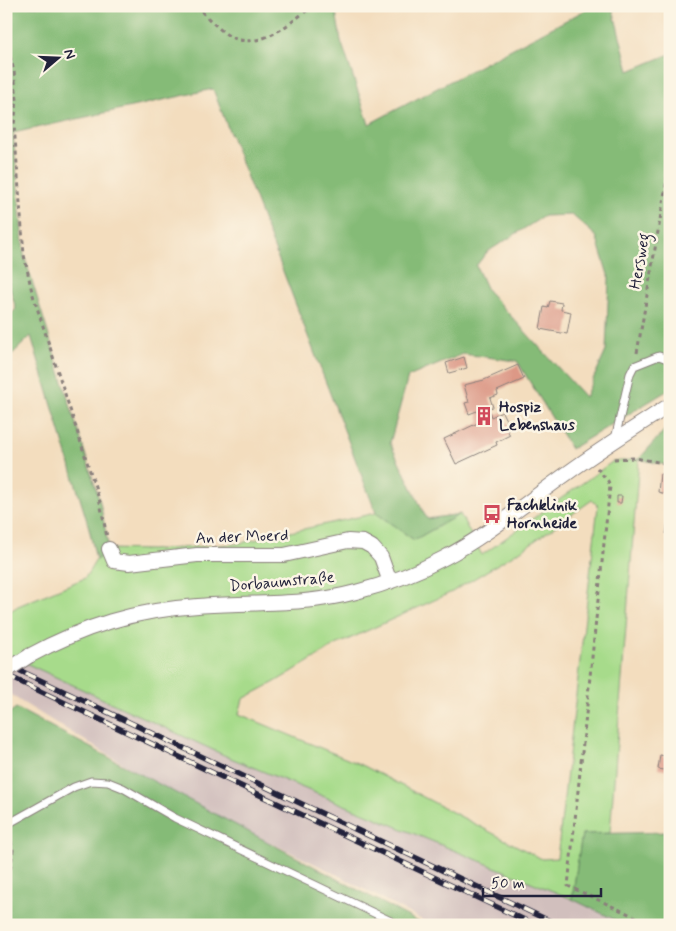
<svg xmlns="http://www.w3.org/2000/svg" width="676" height="931" viewBox="0 0 676 931" font-family="Mynerve,sans-serif">
  <style>
    .industrial { fill: #d1bfbd }
    .green { fill: #a7db8b; stroke: #647e63; fill-rule: evenodd }
    .forest { fill: #85bb77; stroke: #546e59; fill-rule: evenodd }
    .building { fill: #dc9886 }
    .lines { fill: none; stroke-linecap: round; stroke-linejoin: round }
    .lane-casing { stroke: #8a807c; stroke-width: 9 }
    .street-casing { stroke: #8a807c; stroke-width: 16 }
    .path { stroke: #8a807c; stroke-width: 3; stroke-dasharray: 4 4; stroke-linecap: butt }
    .lane { stroke: #fff; stroke-width: 7 }
    .street { stroke: #fff; stroke-width: 14 }
    .rail-casing { stroke: #22223b; stroke-width: 5.5 }
    .rail { stroke: #fcf5e5; stroke-width: 4; stroke-dasharray: 11; stroke-linecap: butt }
    .street-bridge-casing { stroke: #8a807c; stroke-width: 16; stroke-linecap: butt }
    .street-bridge { stroke: #fff; stroke-width: 14 }
    .labels { text-anchor: middle; dominant-baseline: central; stroke-width: 5; stroke-linejoin: round; paint-order: stroke }
    .street-label { font-size: 16px; fill: #22223b; stroke: #fcf5e5 }
    .poi-label { font-size: 16px; font-weight: bold; fill: #22223b; stroke: #fcf5e5; text-anchor: start }
  </style>
  <rect width="100%" height="100%" fill="#fcf5e5"/>
  <filter id="ink" filterUnits="userSpaceOnUse"><feTurbulence type="fractalNoise" baseFrequency=".02" numOctaves="2"/><feDisplacementMap in="SourceGraphic" scale="10" xChannelSelector="R" yChannelSelector="G"/><feConvolveMatrix kernelMatrix="1 2 1 2 8 2 1 2 1" color-interpolation-filters="sRGB"/></filter>
  <filter id="wash" filterUnits="userSpaceOnUse"><feTurbulence type="fractalNoise" baseFrequency=".0096" numOctaves="4" result="noise"/><feDisplacementMap in="SourceGraphic" scale="20" xChannelSelector="R" yChannelSelector="G"/><feGaussianBlur stdDeviation="1.12" result="paint"/><feColorMatrix in="noise" values="0 0 0 0 0 0 0 0 0 0 0 0 0 0 0 0 0 1.4 0 .05"/><feComposite in="paint" operator="in"/></filter>
  <g filter="url(#wash)">
    <rect width="100%" height="100%" fill="#f3ddbe"/>
    <path class="industrial" d="M6,654L228,757L572,899L626,925H431L330,871L189,804L20,701L6,691Z"/>
    <path class="green" d="M639,459L610,833L582,834L572,899L228,757L6,654V614L18,606L85,578L96,560L109,549L151,550L236,544L376,513L414,540L460,514L482,555L612,462ZM592,500L598,506L557,858L542,859L364,766L239,714L243,699L275,682L336,645L452,592L526,547Z"/>
    <path class="forest" d="M6,6H335L341,41L369,124L593,6H612L629,71L670,54V389L571,449L517,361L463,354L408,377L390,443L427,519L460,514L414,540L376,513L213,89L13,133L24,255L100,502L109,549L96,560L89,528L31,336L6,360V319L16,309L6,274ZM572,215L596,236L609,278L606,351L585,397L487,290L476,266L487,252L544,216Z
      M670,424V466L639,459Z
      M16,708L424,925H6V715Z
      M670,832V925H626L572,899L582,834Z"/>
    <g id="blocks">
      <path class="building" d="M550,301L562,303L561,310L571,312L567,334L540,329L544,307L548,308Z
        M464,357L467,368L449,373L446,363Z
        M518,365L524,379L497,391L498,395L490,398L493,407L488,408L491,417L502,412L510,428L507,430L510,435L496,442L497,445L456,464L444,439L480,422L477,411L469,414L465,403L469,402L464,385L484,380Z
        M660,474L670,475V495L658,492Z
        M617,496H622L621,503H617Z
        M668,520H670V535L666,534Z
        M660,755L670,757V771L658,769Z"/>
    </g>
  </g>
  <g filter="url(#ink)">
    <use href="#blocks" fill-opacity="0" stroke="#8a807c" stroke-width="1"/>
    <g class="lines">
      <g class="lane-casing">
        <path id="lane" d="M615,439L630,374L634,366L659,356L670,360
          M6,825L74,787L91,781L108,782L123,788L175,818L399,925"/>
      </g>
      <g class="street-casing">
        <path id="street" d="M109,549L114,561L129,563L197,555H284L348,541L363,542L372,547L381,557L390,582
          M29,656C84,626 136,610 198,606C251,602 305,606 356,592C387,584 416,573 444,558C487,536 529,500 569,472C602,448 636,427 670,405"/>
      </g>
      <path class="path" d="M196,6C204,14 221,32 231,37C261,51 289,23 313,6
        M6,41L14,71L17,100L14,125L24,255L32,292L100,502L107,537
        M637,353L670,162
        M614,459L635,458L670,464
        M597,468L608,481L610,486L568,886L653,925
        M6,875L10,871L13,850L9,834"/>
      <use href="#lane" class="lane"/>
      <use href="#street" class="street"/>
      <g class="rail-casing">
        <path id="rail" d="M6,664L558,925
          M6,675L535,925"/>
      </g>
      <use href="#rail" class="rail"/>
      <g class="street-bridge-casing">
        <path id="street-bridge" d="M6,671L29,656"/>
      </g>
      <use href="#street-bridge" class="street-bridge"/>
    </g>
  </g>
  <defs>
    <g id="building-bare" transform="scale(1.5)"><path d="M-4-6H4V6H1V3H-1V6H-4ZM-2.5-4.3h1.7v1.8h-1.7ZM.8-4.3h1.7v1.8H.8ZM-2.5-1h1.7V.8h-1.7ZM.8-1h1.7V.8H.8Z" fill="#d1495b" stroke="#fcf5e5" stroke-width="2.5" paint-order="stroke"/></g>
    <g id="bus-bare" transform="scale(1.5)"><path d="M-5-6H5V4H4V6H2V4H-2V6H-4V4H-5ZM-3.5-4V0h7V-4ZM-3.5 1.2v1.5H-2V1.2ZM2 1.2v1.5H3.5V1.2Z" fill="#d1495b" stroke="#fcf5e5" stroke-width="2.5" paint-order="stroke"/></g>
  </defs>
  <g fill-rule="evenodd">
    <use href="#building-bare" x="484" y="416"/>
    <use href="#bus-bare" x="492" y="514"/>
  </g>
  <g class="labels">
    <g class="street-label">
      <text transform="translate(640 261) rotate(-80)">Hersweg</text>
      <text transform="translate(242 537) rotate(-2)">An der Moerd</text>
      <text transform="translate(282 582) rotate(-5)">Dorbaumstraße</text>
    </g>
    <g class="poi-label">
      <text x="499" y="407">Hospiz<tspan x="499" dy="18">Lebenshaus</tspan></text>
      <text x="507" y="505">Fachklinik<tspan x="507" dy="18">Hornheide</tspan></text>
    </g>
  </g>
  <rect width="676" height="931" fill="none" stroke="#fcf5e5" stroke-width="25"/>
  <g transform="translate(58 58) rotate(71)" stroke="#fcf5e5" stroke-width="4" paint-order="stroke">
  <path d="M0-4L9 19L0 12L-9 19Z" fill="#22223b"/>
  <text y="-8" font-size="14" font-weight="bold" text-anchor="middle" fill="#22223b">N</text>
  </g>
  <path d="M483 888v8h118v-8" fill="none" stroke="#22223b" stroke-width="2.5"/>
  <text x="491" y="888" font-size="15" fill="#22223b" stroke="#fcf5e5" stroke-width="4" paint-order="stroke">50 m</text>
</svg>
